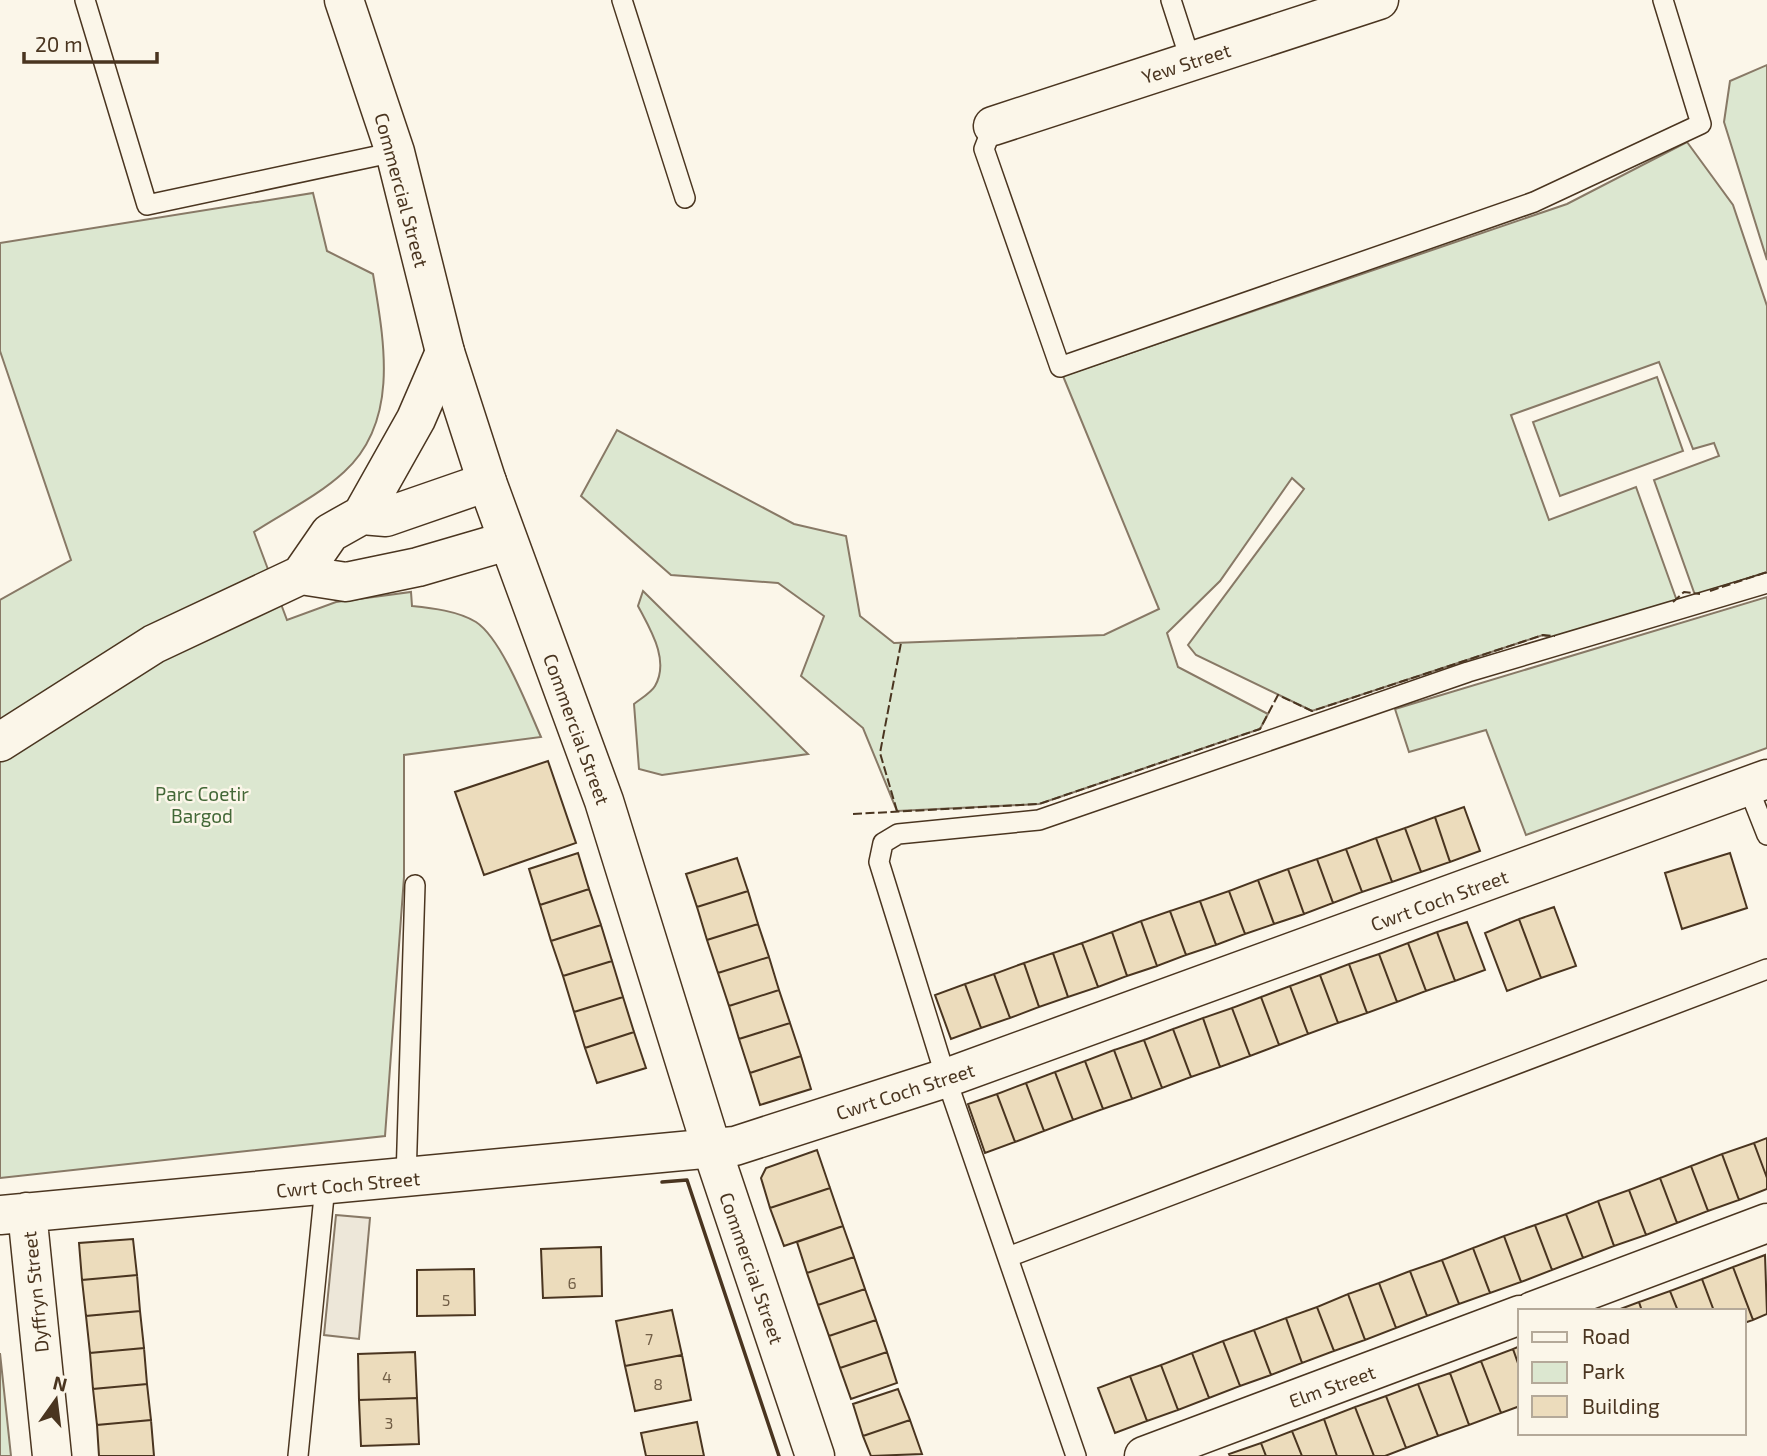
<svg xmlns="http://www.w3.org/2000/svg" width="1767" height="1456" viewBox="0 0 1767 1456" font-family="'Exo 2',sans-serif">
  <style>
    .green { fill: #dce7d0; stroke: #887966; stroke-width: 2 }
    .parking { fill: #ede7d9; stroke: #887966; stroke-width: 2 }
    .building { fill: #ecdcbc; stroke: #4a3520; stroke-width: 2 }
    .lines { fill: none; stroke-linecap: round; stroke-linejoin: round }
    .lane-casing { stroke: #4a3520; stroke-width: 22 }
    .street-casing { stroke: #4a3520; stroke-width: 41 }
    .secondary-casing { stroke: #4a3520; stroke-width: 41 }
    .primary-casing { stroke: #4a3520; stroke-width: 41 }
    .lane { stroke: #fbf6e9; stroke-width: 19 }
    .street { stroke: #fbf6e9; stroke-width: 38 }
    .secondary { stroke: #fbf6e9; stroke-width: 38 }
    .primary { stroke: #fbf6e9; stroke-width: 38 }
    .fence { stroke: #4a3520; stroke-width: 2; stroke-dasharray: 9 3.5; stroke-linecap: butt }
    .wall { stroke: #4a3520; stroke-width: 3.5 }
    .labels { text-anchor: middle; dominant-baseline: central; stroke-width: 5; stroke-linejoin: round; paint-order: stroke }
    .number-label { font-size: 16px; fill: #725f47 }
    .street-label { font-size: 19px; fill: #4a3520; stroke: #fbf6e9 }
    .park-label { font-size: 19px; fill: #436837; stroke: #fbf6e9 }
  </style>
  <rect width="100%" height="100%" fill="#fbf6e9"/>
  <path class="green" d="M1767,65V260L1724,122L1730,81Z
    M1687,142L1733,205L1767,306V572L1695,595L1654,480L1719,456L1714,443L1693,449L1659,362L1511,415L1549,520L1636,487L1677,601L1552,638L1543,635L1312,711L1196,655L1188,645L1304,489L1292,478L1220,581L1167,633L1178,667L1268,714L1260,729L1039,804L897,811L863,728L801,676L824,616L778,583L671,575L581,496L617,430L794,524L846,536L860,616L894,643L1104,635L1159,609L1063,376L1567,204Z
    M313,193L327,251L373,274C384,341 400,421 344,472C318,496 283,513 254,532L287,620L336,602L411,592L412,606C432,608 458,611 476,622C502,639 528,708 541,737L404,755V877L385,1136L0,1178V600L71,560L0,351V243Z
    M1657,377L1683,451L1560,496L1533,422Z
    M643,591L808,754L662,775L639,769L634,704C640,699 651,693 655,686C670,660 650,629 638,606Z
    M1767,597V748L1526,835L1486,730L1409,752L1395,709Z
    M0,1353L11,1456H0Z"/>
  <path class="parking" d="M336,1215L370,1218L359,1339L324,1335Z"/>
  <path class="building" d="M548,761L576,843L484,875L455,792Z
    M1464,807L1480,851L1450,862L1435,817Z
    M1435,817L1450,862L1421,872L1405,828Z
    M1405,828L1421,872L1392,882L1376,838Z
    M1376,838L1392,882L1362,892L1346,849Z
    M1346,849L1362,892L1333,903L1317,859Z
    M578,853L589,889L540,905L529,869Z
    M1730,853L1747,908L1682,929L1665,873Z
    M737,858L748,891L697,907L686,874Z
    M1317,859L1333,903L1304,914L1288,869Z
    M1288,869L1304,914L1274,924L1258,880Z
    M1258,880L1274,924L1245,934L1229,891Z
    M589,889L601,925L551,941L540,905Z
    M748,891L758,924L707,940L697,907Z
    M1229,891L1245,934L1216,945L1200,901Z
    M1200,901L1216,945L1186,955L1170,911Z
    M1554,907L1576,966L1541,978L1519,919Z
    M1170,911L1186,955L1157,966L1141,921Z
    M1519,919L1541,978L1507,991L1485,933Z
    M1141,921L1157,966L1127,976L1112,932Z
    M1467,922L1485,970L1455,981L1437,932Z
    M758,924L769,957L718,973L707,940Z
    M601,925L612,961L563,976L551,941Z
    M1112,932L1127,976L1098,987L1082,943Z
    M1437,932L1455,981L1426,991L1408,943Z
    M1082,943L1098,987L1068,997L1053,953Z
    M1408,943L1426,991L1397,1002L1379,954Z
    M1053,953L1068,997L1039,1007L1024,963Z
    M1379,954L1397,1002L1367,1013L1349,964Z
    M769,957L779,990L729,1006L718,973Z
    M612,961L623,997L574,1012L563,976Z
    M1024,963L1039,1007L1010,1018L994,974Z
    M1349,964L1367,1013L1338,1023L1320,975Z
    M994,974L1010,1018L981,1028L965,984Z
    M1320,975L1338,1023L1308,1034L1290,986Z
    M965,984L981,1028L951,1039L935,995Z
    M1290,986L1308,1034L1279,1045L1261,997Z
    M779,990L790,1023L739,1039L729,1006Z
    M623,997L634,1032L585,1048L574,1012Z
    M1261,997L1279,1045L1250,1056L1232,1008Z
    M1232,1008L1250,1056L1220,1067L1203,1018Z
    M1203,1018L1220,1067L1191,1077L1173,1029Z
    M790,1023L801,1056L750,1073L739,1039Z
    M1173,1029L1191,1077L1162,1088L1144,1040Z
    M634,1032L646,1068L597,1083L585,1048Z
    M1144,1040L1162,1088L1132,1099L1114,1050Z
    M1114,1050L1132,1099L1103,1109L1085,1061Z
    M801,1056L811,1089L760,1105L750,1073Z
    M1085,1061L1103,1109L1073,1120L1055,1072Z
    M1055,1072L1073,1120L1044,1131L1026,1083Z
    M1026,1083L1044,1131L1015,1142L997,1094Z
    M997,1094L1015,1142L985,1153L968,1104Z
    M1767,1138V1178L1754,1143Z
    M1754,1143L1767,1178V1189L1739,1200L1722,1154Z
    M817,1150L830,1188L770,1208L761,1178L766,1168Z
    M1722,1154L1739,1200L1708,1211L1691,1166Z
    M1691,1166L1708,1211L1677,1223L1660,1178Z
    M1660,1178L1677,1223L1646,1235L1629,1190Z
    M830,1188L843,1226L784,1246L770,1208Z
    M1629,1190L1646,1235L1614,1246L1598,1201Z
    M1598,1201L1614,1246L1583,1258L1566,1214Z
    M1566,1214L1583,1258L1552,1270L1535,1225Z
    M1535,1225L1552,1270L1521,1282L1504,1236Z
    M843,1226L854,1257L807,1273L797,1242Z
    M1504,1236L1521,1282L1490,1293L1473,1248Z
    M133,1239L137,1275L82,1280L79,1243Z
    M601,1247L602,1296L543,1298L541,1249Z
    M1473,1248L1490,1293L1459,1304L1442,1260Z
    M1765,1255L1767,1314L1753,1320L1733,1267Z
    M854,1257L865,1289L818,1305L807,1273Z
    M1442,1260L1459,1304L1427,1316L1410,1271Z
    M1733,1267L1753,1320L1744,1323V1311H1714L1702,1279Z
    M474,1269L475,1315L417,1316V1270Z
    M1410,1271L1427,1316L1396,1328L1379,1283Z
    M137,1275L140,1311L86,1316L82,1280Z
    M1702,1279L1714,1311H1678L1670,1291Z
    M1379,1283L1396,1328L1365,1340L1348,1294Z
    M865,1289L876,1320L829,1336L818,1305Z
    M1670,1291L1678,1311H1642L1639,1302Z
    M1348,1294L1365,1340L1334,1351L1317,1307Z
    M1639,1302L1642,1311H1615Z
    M1317,1307L1334,1351L1302,1363L1286,1318Z
    M672,1310L682,1355L625,1366L616,1321Z
    M140,1311L144,1348L90,1353L86,1316Z
    M1286,1318L1302,1363L1271,1375L1254,1330Z
    M876,1320L887,1352L840,1368L829,1336Z
    M1254,1330L1271,1375L1240,1386L1223,1341Z
    M1223,1341L1240,1386L1209,1398L1192,1353Z
    M1520,1346V1369L1513,1349Z
    M144,1348L147,1384L93,1389L90,1353Z
    M1513,1349L1520,1369V1406L1501,1413L1481,1361Z
    M415,1352L417,1398L359,1400L358,1354Z
    M887,1352L897,1383L851,1399L840,1368Z
    M1192,1353L1209,1398L1178,1410L1161,1365Z
    M682,1355L691,1400L635,1411L625,1366Z
    M1481,1361L1501,1413L1469,1425L1450,1373Z
    M1161,1365L1178,1410L1147,1421L1130,1376Z
    M1450,1373L1469,1425L1438,1436L1418,1384Z
    M1130,1376L1147,1421L1115,1433L1098,1388Z
    M147,1384L151,1420L97,1425L93,1389Z
    M1418,1384L1438,1436L1406,1448L1386,1396Z
    M898,1389L910,1420L863,1436L853,1404Z
    M1386,1396L1406,1448L1385,1456H1374L1355,1407Z
    M417,1398L419,1444L361,1446L359,1400Z
    M1355,1407L1374,1456H1337L1324,1419Z
    M1324,1419L1337,1456H1302L1292,1431Z
    M151,1420L154,1456H99L97,1425Z
    M910,1420L922,1454L871,1456L863,1436Z
    M697,1422L704,1456H646L641,1433Z
    M1292,1431L1302,1456H1266L1261,1443Z
    M1261,1443L1266,1456H1230L1229,1454Z"/>
  <g class="lines">
    <g class="lane-casing">
      <path id="lane" d="M85,0L147,205L395,152
        M622,0L685,198
        M1171,0L1191,62
        M993,126L984,149L1060,367L1534,202L1701,124L1663,0
        M1748,787L1767,835
        M406,1179L415,885
        M1008,1257L1767,969
        M298,1456L325,1186
        M1076,1456L946,1078L879,862L883,843L898,834L1039,820L1468,672L1767,583"/>
    </g>
    <g class="street-casing">
      <path id="street" d="M993,126L1379,0
        M27,1212L52,1456
        M0,1215L735,1146L946,1078L1767,779
        M1533,1311L1767,1223
        M1144,1456L1520,1315"/>
    </g>
    <g class="secondary-casing">
      <path id="secondary" d="M362,515L416,419L445,352
        M301,575L346,582L418,567L507,541
        M0,742L154,644L301,575L330,533L362,515L386,517L487,482"/>
    </g>
    <g class="primary-casing">
      <path id="primary" d="M344,0L395,152L445,352L487,482L604,801L712,1149L815,1456"/>
    </g>
    <use href="#lane" class="lane"/>
    <use href="#street" class="street"/>
    <use href="#secondary" class="secondary"/>
    <use href="#primary" class="primary"/>
    <path class="fence" d="M1710,591L1767,572
      M1673,602L1684,592L1700,594
      M897,811L880,753L901,643
      M853,814L1039,804L1260,729L1278,695L1312,711L1543,635L1555,636"/>
    <path class="wall" d="M662,1182L687,1180L779,1456"/>
  </g>
  <g class="labels">
    <g class="number-label">
      <text x="572" y="1282">6</text>
      <text x="446" y="1299">5</text>
      <text x="649" y="1338">7</text>
      <text x="387" y="1376">4</text>
      <text x="658" y="1383">8</text>
      <text x="389" y="1422">3</text>
    </g>
    <g class="street-label">
      <text transform="translate(1186 63) rotate(-18)">Yew Street</text>
      <text transform="translate(402 190) rotate(75)">Commercial Street</text>
      <text transform="translate(577 729) rotate(70)">Commercial Street</text>
      <text transform="translate(1439 900) rotate(-20)">Cwrt Coch Street</text>
      <text transform="translate(905 1091) rotate(-18)">Cwrt Coch Street</text>
      <text transform="translate(348 1184) rotate(-5)">Cwrt Coch Street</text>
      <text transform="translate(752 1268) rotate(71)">Commercial Street</text>
      <text transform="translate(35 1292) rotate(-96)">Dyffryn Street</text>
      <text transform="translate(1332 1386) rotate(-20)">Elm Street</text>
    </g>
    <g class="park-label">
      <text x="202" y="793">Parc Coetir<tspan x="202" dy="22">Bargod</tspan></text>
    </g>
  </g>
  <rect x="1518" y="1309" width="228" height="126" fill="#fbf6e9" stroke="#b4a999" stroke-width="2"/>
  <rect x="1532" y="1332" width="35" height="10" fill="#fbf6e9" stroke="#b4a999" stroke-width="2"/>
  <text x="1582" y="1344" font-size="21" fill="#4a3520">Road</text>
  <rect x="1532" y="1362" width="35" height="21" fill="#dce7d0" stroke="#b4a999" stroke-width="2"/>
  <text x="1582" y="1379" font-size="21" fill="#4a3520">Park</text>
  <rect x="1532" y="1396" width="35" height="21" fill="#ecdcbc" stroke="#b4a999" stroke-width="2"/>
  <text x="1582" y="1414" font-size="21" fill="#4a3520">Building</text>
  <g transform="translate(56 1400) rotate(14)" stroke="#fbf6e9" stroke-width="5" paint-order="stroke">
  <path d="M0-5L12 26L0 18L-12 26Z" fill="#4a3520"/>
  <text y="-10" font-size="19" font-weight="bold" text-anchor="middle" fill="#4a3520">N</text>
  </g>
  <path d="M24 52v10h133v-10" fill="none" stroke="#4a3520" stroke-width="3.5"/>
  <text x="35" y="52" font-size="21" fill="#4a3520" stroke="#fbf6e9" stroke-width="5" paint-order="stroke">20 m</text>
</svg>
